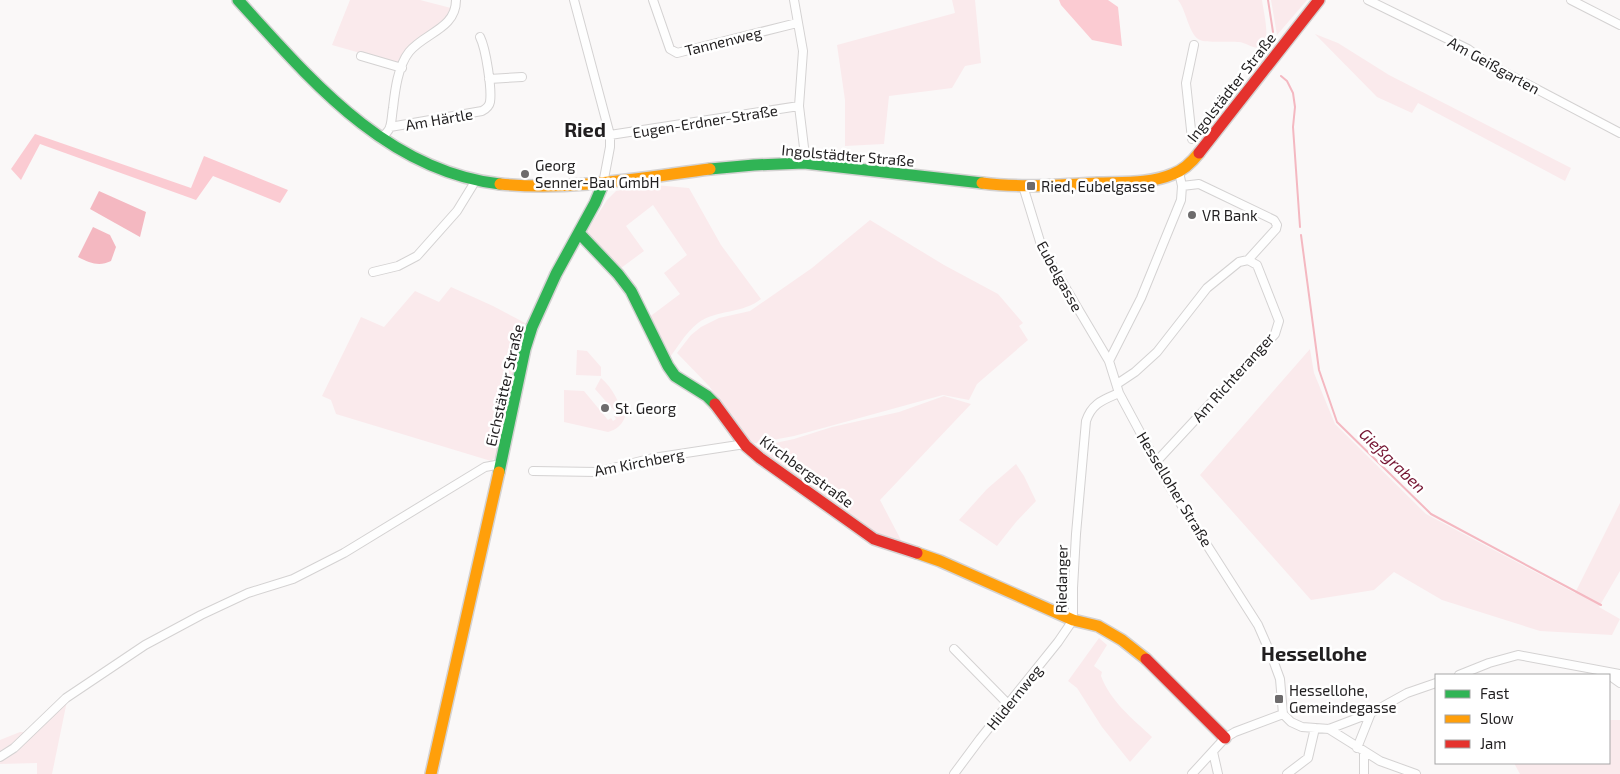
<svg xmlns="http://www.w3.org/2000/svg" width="1620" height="774" viewBox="0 0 1620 774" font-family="'Exo 2',sans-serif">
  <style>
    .green { fill: #faeaec }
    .forest { fill: #fbcbd2 }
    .water { fill: #f4b8c1 }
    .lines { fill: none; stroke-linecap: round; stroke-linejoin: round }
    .stream { stroke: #f4b8c1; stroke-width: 2 }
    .street-casing { stroke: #d4d2d2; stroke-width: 10 }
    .fast-casing { stroke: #d4d2d2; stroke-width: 14 }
    .slow-casing { stroke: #d4d2d2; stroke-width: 14 }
    .jam-casing { stroke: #d4d2d2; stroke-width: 14 }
    .street { stroke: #fefefe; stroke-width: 8 }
    .fast { stroke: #30b455; stroke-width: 11 }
    .slow { stroke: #ff9f0a; stroke-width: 11 }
    .jam { stroke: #e5322d; stroke-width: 11 }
    .poi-dot { fill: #6d6b6c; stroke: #fff; stroke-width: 2 }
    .labels { text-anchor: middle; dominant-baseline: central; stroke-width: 5; stroke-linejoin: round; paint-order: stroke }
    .street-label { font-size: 15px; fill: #211f20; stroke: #fff }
    .poi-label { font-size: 15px; fill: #211f20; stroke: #fff; text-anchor: start }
    .water-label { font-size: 16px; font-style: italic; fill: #731230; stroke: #fff }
    .district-label { font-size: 20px; font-weight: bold; fill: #211f20; stroke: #fff }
  </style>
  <rect width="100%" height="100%" fill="#faf8f8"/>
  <path class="green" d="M350,0H420L451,8L447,19L399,64L332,45Z
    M952,0H975L981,63L965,66L952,88L889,96L884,144L845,146V100L837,45L955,13Z
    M1178,0H1262C1263,9 1272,44 1261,47C1254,50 1245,42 1239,42C1230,41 1206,43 1200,40C1189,36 1186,9 1178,0Z
    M1271,0H1307L1277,35Z
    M1315,34L1338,43L1389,75L1571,168L1565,181L1418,103L1412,113L1377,97Z
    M654,185L689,188L721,245L761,299C743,314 717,309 698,323C686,332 677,348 668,360L648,318L680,294L664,273L687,255L653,205L626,226L644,251L617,271L585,234L607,200L616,191Z
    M870,220L944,265L998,294L1023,323L1019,326L1028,340L977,384L969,400L943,395L794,436L751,444L709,386L677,353L691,335L701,327L719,318L750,311L812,268Z
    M451,287L493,306L529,325L500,446L497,456L491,461L336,414L331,400L322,396L361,317L384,327L415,291L439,302Z
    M1310,349L1314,373L1335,424L1426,514L1575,593L1620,503V571L1599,607L1620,619L1612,635L1540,631L1442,600L1394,572L1374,590L1311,600L1200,475Z
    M577,350L587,351L601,367V376L576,375Z
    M601,378C613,388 619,403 625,417C622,425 616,430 608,432L564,422V390L584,391L608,420L611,418L613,421L616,419L614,416L617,414L595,389Z
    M944,396L971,404L880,500L902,542L899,545L864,529L751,448L794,439L832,427L899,412Z
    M1016,464L1024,476L1036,501L1016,522L997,546L959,520L987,489Z
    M1099,638L1107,645L1094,666L1102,672L1101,676C1110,701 1133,719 1152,737L1130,762L1102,727L1077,688L1068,681Z
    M67,701L52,774H37V763L0,764V761Z
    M1609,720H1620V774H1520L1514,763H1609Z
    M20,732H25L22,737L0,755V740Z"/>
  <path class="forest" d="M1059,0H1108L1118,7L1122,46L1092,40L1061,5Z
    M35,134L191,188L204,156L288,190L280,203L213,176L196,200L40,144L21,180L11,169Z"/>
  <path class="water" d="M99,191L146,212L140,237L90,209Z
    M93,227L110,235L116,247L111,261C99,267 90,263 78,257Z"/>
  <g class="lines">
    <path class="stream" d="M1268,0L1273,32
      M1281,76L1287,81L1293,93L1295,107L1293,127L1300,227
      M1301,235L1319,370L1337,422L1431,514L1601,605"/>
    <g class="street-casing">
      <path id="street" d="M574,0L610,135V147L603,184
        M653,0L670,49L677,53L797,23
        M794,0L803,51L799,106L806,164
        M1368,0L1468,49L1487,63L1620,133
        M1571,0L1620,25
        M361,56L402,68
        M489,79L522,77
        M390,127L482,111C486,109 489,107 490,102C492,89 486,49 480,37
        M610,135L799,106
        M381,139C384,135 389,131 390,127C392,121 392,113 393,108C395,90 398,66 409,52C424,33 456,29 456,0
        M1192,139L1186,83L1194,45
        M1023,186L1042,248L1109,361L1119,393L1168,484L1258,625L1272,657L1280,679L1283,714L1291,722L1302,727L1329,729L1371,713L1407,693L1436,683
        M1182,186L1199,184L1274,220L1277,225L1276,229L1248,260
        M373,272L398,266L417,256L457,211L476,180
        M1109,361L1141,298L1181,200L1182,186L1179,172
        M1117,384L1135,372L1157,352L1207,288L1239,262L1248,260L1257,265L1279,321L1275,334L1156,462
        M533,471L597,472L653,458L745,444
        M954,649L1009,705
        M1606,673L1620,683
        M1459,675L1489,663L1518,655L1620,674
        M1329,729L1380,761L1416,774
        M1357,748L1371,713
        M1213,752L1218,774
        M1364,752V774
        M0,757L14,748L66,698L145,645L201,615L248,593L293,579L344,553L485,467L501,464
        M954,774L980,739L1058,642L1073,620V588L1076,534L1086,421C1092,403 1103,400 1119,393
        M1192,774L1225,738L1235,732L1283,714
        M1287,774L1308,758L1315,728"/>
    </g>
    <g class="fast-casing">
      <path id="fast" d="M238,0C310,79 386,171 500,184
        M710,169L754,165L804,163L982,183
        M579,233L618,274L631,291L668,366L675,376L707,396L715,404
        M499,472L525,349L532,327L556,274L595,203L603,184"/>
    </g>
    <g class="slow-casing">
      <path id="slow" d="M982,183C1020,188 1058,185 1097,183C1122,182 1150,184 1173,174C1184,170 1192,162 1199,153
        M500,184C571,191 640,178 710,169
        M917,553L940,561L1073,620L1098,626L1122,640L1146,659
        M431,774L499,472"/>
    </g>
    <g class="jam-casing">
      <path id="jam" d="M1199,153L1319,0
        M715,404L746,446L760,458L874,539L917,553
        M1146,659L1225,738"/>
    </g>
    <use href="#street" class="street"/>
    <use href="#fast" class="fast"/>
    <use href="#slow" class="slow"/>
    <use href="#jam" class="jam"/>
  </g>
  <g class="poi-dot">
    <circle cx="525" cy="174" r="5"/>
    <rect x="1026" y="181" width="10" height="10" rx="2.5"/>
    <circle cx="1192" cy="215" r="5"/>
    <circle cx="605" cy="408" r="5"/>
    <rect x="1274" y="694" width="10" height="10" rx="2.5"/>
  </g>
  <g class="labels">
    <g class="street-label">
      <text transform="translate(723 41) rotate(-14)">Tannenweg</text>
      <text transform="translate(1494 65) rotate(29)">Am Geißgarten</text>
      <text transform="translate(1231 87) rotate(-52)">Ingolstädter Straße</text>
      <text transform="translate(439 119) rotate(-10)">Am Härtle</text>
      <text transform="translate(705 121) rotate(-9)">Eugen-Erdner-Straße</text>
      <text transform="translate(848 155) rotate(5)">Ingolstädter Straße</text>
      <text transform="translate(1060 276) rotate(61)">Eubelgasse</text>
      <text transform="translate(1233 377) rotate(-48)">Am Richteranger</text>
      <text transform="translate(504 385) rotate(-77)">Eichstätter Straße</text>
      <text transform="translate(639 462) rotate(-11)">Am Kirchberg</text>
      <text transform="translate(807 471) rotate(36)">Kirchbergstraße</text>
      <text transform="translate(1175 489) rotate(59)">Hesselloher Straße</text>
      <text transform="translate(1061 579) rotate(-89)">Riedanger</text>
      <text transform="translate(1014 697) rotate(-51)">Hildernweg</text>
    </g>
    <g class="poi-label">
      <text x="535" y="165">Georg<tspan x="535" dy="17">Senner-Bau GmbH</tspan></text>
      <text x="1041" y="186">Ried, Eubelgasse</text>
      <text x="1202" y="215">VR Bank</text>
      <text x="615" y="408">St. Georg</text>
      <text x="1289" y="690">Hessellohe,<tspan x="1289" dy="17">Gemeindegasse</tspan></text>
    </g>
    <g class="water-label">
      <text transform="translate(1393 460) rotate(44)">Gießgraben</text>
    </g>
    <g class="district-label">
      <text x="585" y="129">Ried</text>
      <text x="1314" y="653">Hessellohe</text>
    </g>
  </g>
  <rect x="1435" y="674" width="175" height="90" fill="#ffffff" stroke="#a6a5a6"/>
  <rect x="1445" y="690" width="25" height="8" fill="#30b455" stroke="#a6a5a6"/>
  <text x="1480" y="699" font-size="15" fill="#211f20">Fast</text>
  <rect x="1445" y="715" width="25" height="8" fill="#ff9f0a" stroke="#a6a5a6"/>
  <text x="1480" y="724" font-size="15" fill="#211f20">Slow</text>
  <rect x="1445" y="740" width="25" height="8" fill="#e5322d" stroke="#a6a5a6"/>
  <text x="1480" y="749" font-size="15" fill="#211f20">Jam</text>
</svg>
